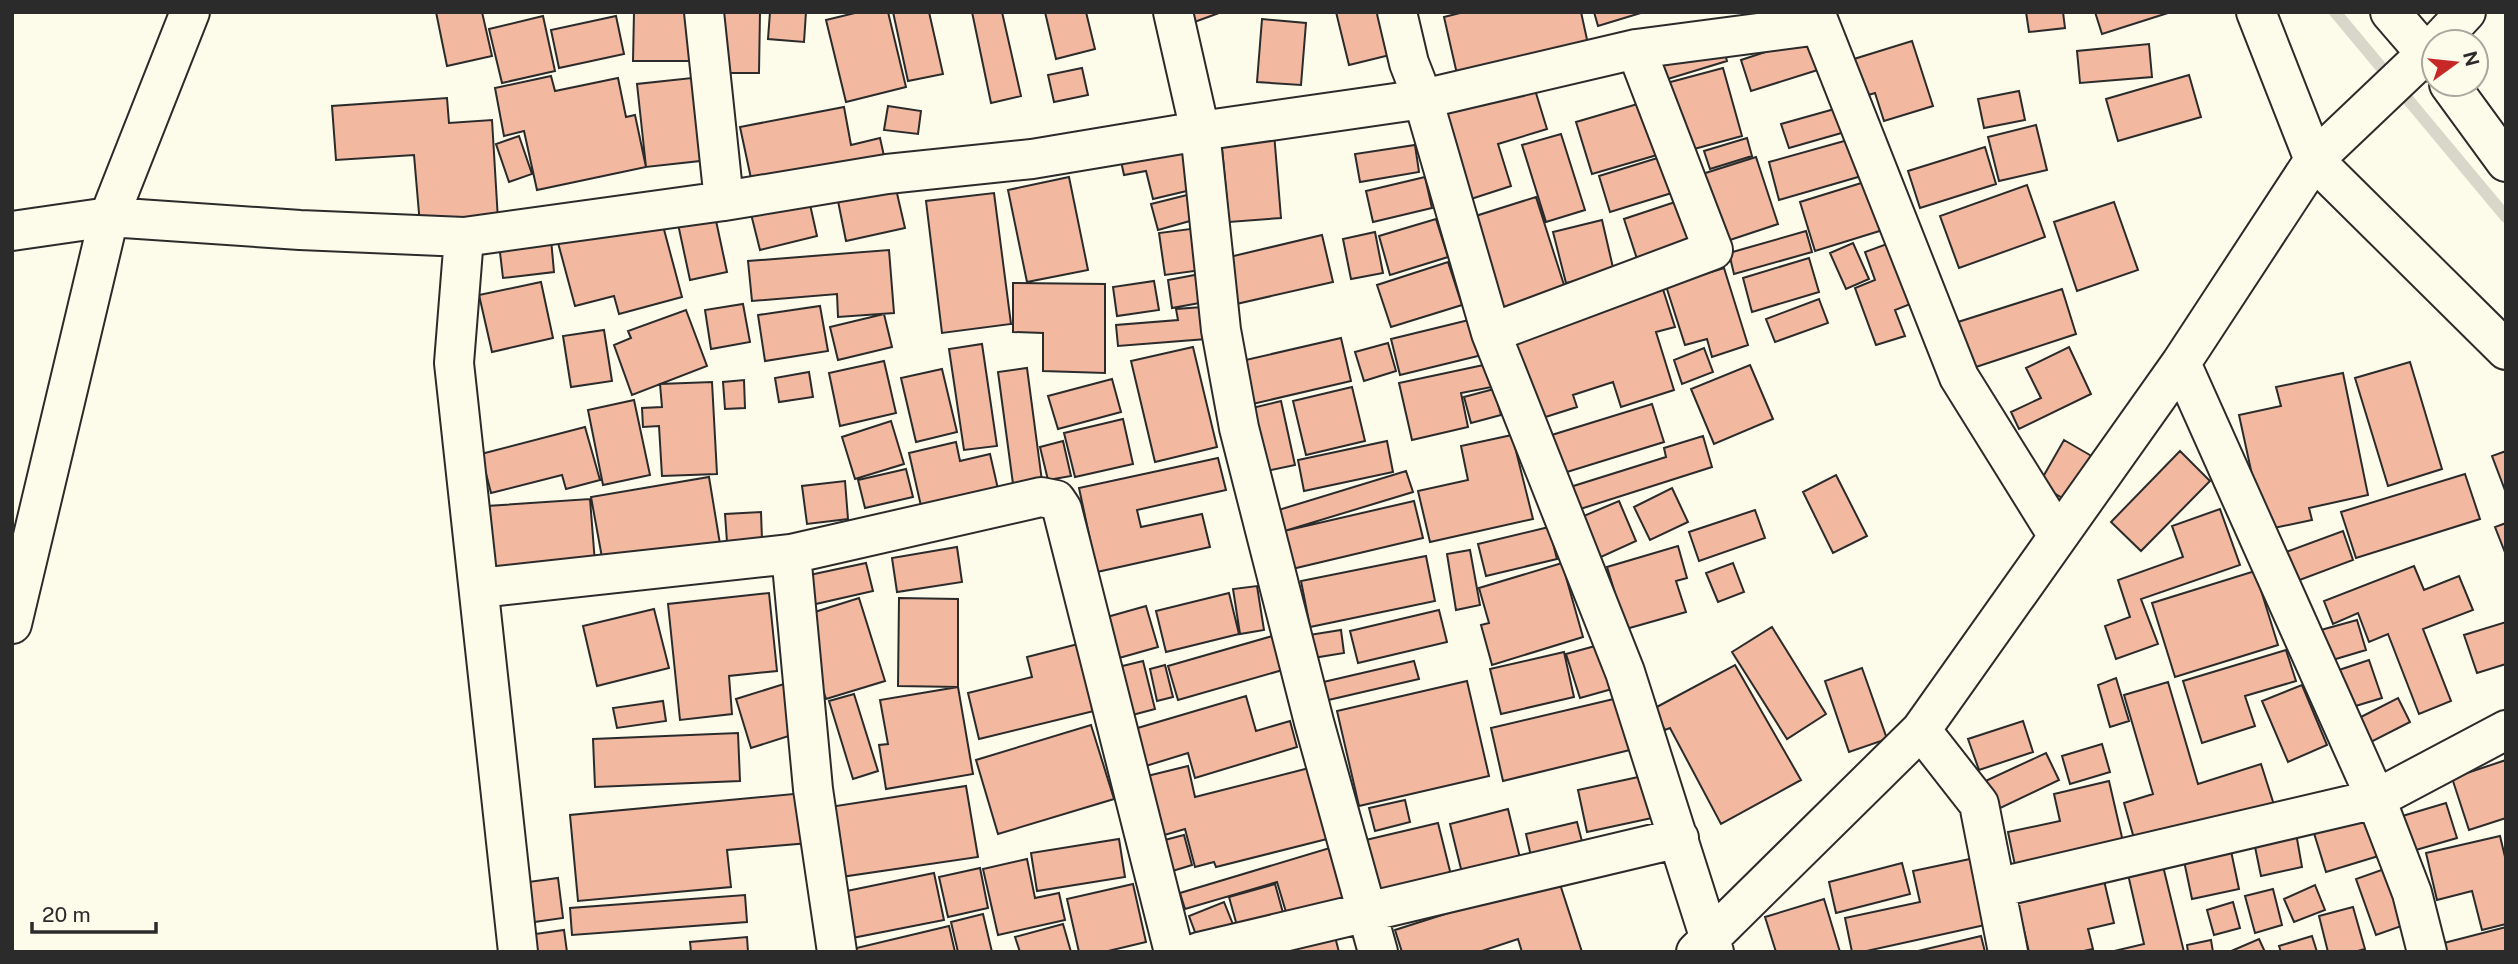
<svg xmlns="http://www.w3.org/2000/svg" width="2518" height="964" viewBox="0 0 2518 964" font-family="'Public Sans',sans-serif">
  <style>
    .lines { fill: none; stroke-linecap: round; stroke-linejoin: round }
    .stream { stroke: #d8d7c9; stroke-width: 12 }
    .building { fill: #f2b8a0; stroke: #2b2b2b; stroke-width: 2 }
    .minor-casing { stroke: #2b2b2b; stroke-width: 42 }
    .minor { stroke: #fdfbea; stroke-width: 38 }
  </style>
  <rect width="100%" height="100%" fill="#fdfbea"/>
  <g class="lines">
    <path class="stream" d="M2335,12L2506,217"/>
  </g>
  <path class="building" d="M436,12H482L492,56L447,66Z
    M634,12H692L691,61H633Z
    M717,12H760L759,73H720Z
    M770,12H806L804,42L768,39Z
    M859,12H888L906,87L846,102L826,20Z
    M893,12H929L943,74L908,81Z
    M972,12H1002L1021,96L991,103Z
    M1045,12H1086L1095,49L1056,59Z
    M1185,12H1219V13L1189,24Z
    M1336,12H1389L1398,53L1349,65Z
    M1464,12H1581L1588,44L1457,74L1444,17Z
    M1594,12H1644L1598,26Z
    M2026,12H2063L2065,28L2029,32Z
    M2095,12H2171L2102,34Z
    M543,16L555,71L502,83L489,29Z
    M616,16L624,54L559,68L551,30Z
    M1262,19L1306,23L1301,85L1257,82Z
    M1814,36L1824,68L1751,91L1741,60Z
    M1721,40L1727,61L1658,82L1651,61Z
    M1912,41L1933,106L1884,121L1875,93L1852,100L1841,63Z
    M2149,44L2152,77L2080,83L2077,51Z
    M1082,68L1088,95L1054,102L1048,75Z
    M1723,68L1742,136L1683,152L1663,84Z
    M2189,75L2201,117L2118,141L2106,99Z
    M551,76L555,91L618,78L626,117L635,115L646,167L537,190L524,131L504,136L495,88Z
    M701,77L709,160L646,167L637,84Z
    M1532,80L1547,129L1498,144L1511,186L1468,200L1440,109Z
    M2019,91L2025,120L1984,128L1978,99Z
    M447,98L449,123L492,120L498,220L420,225L414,155L336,160L332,106Z
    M1641,103L1657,155L1592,174L1576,122Z
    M888,106L921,111L918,134L884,130Z
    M844,107L851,145L880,138L884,156L752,183L740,127Z
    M1838,108L1845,132L1789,148L1781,124Z
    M2036,125L2047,170L1999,181L1988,137Z
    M1274,133L1281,218L1229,222L1221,138Z
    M1561,134L1585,210L1546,222L1522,145Z
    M519,136L532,174L509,182L496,144Z
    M1747,138L1752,156L1710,169L1704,151Z
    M1855,138L1865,175L1779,200L1769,162Z
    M1415,145L1419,172L1360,182L1355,154Z
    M1985,147L1996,184L1920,208L1908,171Z
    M1182,148L1191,190L1153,199L1146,171L1124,175L1121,161Z
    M1664,156L1675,192L1610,212L1599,176Z
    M1756,157L1778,224L1718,244L1696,176Z
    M1069,177L1088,270L1027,282L1008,190Z
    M1425,177L1432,208L1373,222L1366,191Z
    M1871,180L1886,229L1815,251L1800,202Z
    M2027,185L2045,237L1959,268L1940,216Z
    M896,189L905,228L846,241L838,201Z
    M994,193L1011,324L942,333L926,201Z
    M1191,194L1197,219L1158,230L1151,204Z
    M1536,197L1565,288L1495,310L1466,219Z
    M809,200L817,236L760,250L751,214Z
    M1681,200L1696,243L1638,262L1624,219Z
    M2114,202L2138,270L2077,291L2054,222Z
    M715,216L727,272L690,280L678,224Z
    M1436,219L1448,257L1390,275L1379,236Z
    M1602,220L1614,272L1566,283L1553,232Z
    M662,222L682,297L619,314L614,296L575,306L557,239Z
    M1198,228L1202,270L1165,275L1159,233Z
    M1806,231L1812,252L1734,274L1729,253Z
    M1375,232L1383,273L1351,279L1343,239Z
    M1322,235L1333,282L1232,305L1221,259Z
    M551,239L554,272L503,278L499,244Z
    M1895,241L1918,301L1895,310L1905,336L1876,345L1855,288L1875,280L1865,252Z
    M1853,243L1869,279L1846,289L1830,253Z
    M889,250L894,313L838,317L837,294L752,301L748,261Z
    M1809,258L1819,292L1752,312L1743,278Z
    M1448,262L1462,305L1391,327L1377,285Z
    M1724,268L1748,345L1712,357L1707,339L1685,345L1666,286Z
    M1200,274L1205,302L1172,308L1168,280Z
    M1154,281L1159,310L1117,316L1113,287Z
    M541,282L553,338L492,352L479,295Z
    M1013,283L1105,284V373L1043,371V333L1013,332Z
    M1661,283L1675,327L1656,332L1674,390L1621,407L1613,382L1573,395L1577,407L1536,420L1507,332Z
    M2062,289L2076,334L1973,368L1958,322Z
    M1819,299L1828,323L1775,342L1766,319Z
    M743,304L750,342L711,349L705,310Z
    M820,306L828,351L765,361L758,315Z
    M1216,306L1219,338L1118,346L1116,325L1178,320L1176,309Z
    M686,310L707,366L632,395L614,345L631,338L628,331Z
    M884,314L892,347L838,360L830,327Z
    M1473,319L1482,355L1400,375L1391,339Z
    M604,330L612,381L571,387L563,336Z
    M1341,338L1351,381L1248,405L1237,362Z
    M1388,343L1396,371L1364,381L1355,352Z
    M982,344L997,446L964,450L949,349Z
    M1193,347L1217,447L1155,462L1131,361Z
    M2069,347L2091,394L2019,429L2011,412L2041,398L2026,368Z
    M1704,348L1713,372L1682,384L1674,360Z
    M884,361L896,413L840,426L829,373Z
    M2410,362L2442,469L2388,486L2355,378Z
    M1493,363L1497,386L1461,393L1468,427L1412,440L1399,383Z
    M1750,365L1773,419L1714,444L1691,389Z
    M1027,368L1042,481L1013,484L998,372Z
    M942,369L957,432L916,442L901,378Z
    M809,372L813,397L779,402L775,378Z
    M2343,373L2368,495L2309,508L2312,520L2264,530L2239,415L2281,406L2276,387Z
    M1112,379L1121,412L1058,429L1048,396Z
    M744,380L745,408L725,409L723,382Z
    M712,382L717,474L662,476L659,426L643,427L642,408L662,407L660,384Z
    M1352,387L1365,441L1306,455L1293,401Z
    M1494,389L1501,415L1471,423L1464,397Z
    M634,400L650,475L603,485L588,410Z
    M1281,401L1295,465L1262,472L1248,409Z
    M1652,404L1664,442L1554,476L1542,438Z
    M1123,419L1133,464L1075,477L1064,433Z
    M891,421L904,464L855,479L842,437Z
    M585,427L600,480L566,489L562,475L491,493L481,454Z
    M1512,435L1533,519L1430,542L1418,491L1468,480L1461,446Z
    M1703,436L1712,467L1574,511L1567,488L1666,457L1664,448Z
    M2064,440L2095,458L2069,502L2039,484Z
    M1063,441L1071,476L1048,480L1040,447Z
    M1387,441L1393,472L1304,491L1298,460Z
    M956,442L960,461L990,454L998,489L921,506L909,453Z
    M2180,451L2210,481L2141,551L2111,522Z
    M2506,451V493L2492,456Z
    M1218,458L1226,490L1137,510L1141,527L1202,514L1210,547L1097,572L1079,488Z
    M906,469L913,497L865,508L858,480Z
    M1406,471L1413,492L1278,533L1272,512Z
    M2465,474L2480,519L2356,558L2341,512Z
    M1836,475L1867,536L1833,553L1803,492Z
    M709,477L720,544L603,563L591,497Z
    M845,481L848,519L807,524L802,486Z
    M1672,488L1688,522L1650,540L1634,507Z
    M590,499L595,563L492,570L487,506Z
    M1414,501L1423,538L1292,569L1284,531Z
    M1619,501L1636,541L1590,562L1572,521Z
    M2220,509L2240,565L2141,599L2158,644L2116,659L2105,626L2130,617L2118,580L2183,557L2172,526Z
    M1755,510L1765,538L1699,561L1689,532Z
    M761,512L762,540L727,542L725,514Z
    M2506,523V555L2495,527Z
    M1549,527L1557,559L1486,576L1478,544Z
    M2343,531L2353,560L2297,581L2286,552Z
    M1678,546L1687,578L1676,581L1686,612L1626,629L1607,567Z
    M957,547L962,582L897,592L892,558Z
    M1470,550L1480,605L1456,610L1447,554Z
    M1426,556L1435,601L1310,627L1301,581Z
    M866,563L873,591L807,606L800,577Z
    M1562,563L1583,637L1492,665L1481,625L1489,623L1479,588Z
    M1733,563L1744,592L1718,602L1706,573Z
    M2414,566L2424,590L2459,576L2473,610L2423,629L2451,701L2419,714L2388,634L2369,642L2358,613L2333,624L2324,601Z
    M2255,571L2278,645L2175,677L2152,603Z
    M1257,586L1264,630L1240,634L1233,589Z
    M769,593L777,671L729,676L732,714L680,720L668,604Z
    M1229,593L1239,634L1166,652L1156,611Z
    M859,598L885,681L826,699L799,617Z
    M899,598L958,599V687L898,686Z
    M1146,606L1158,647L1112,660L1100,619Z
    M654,609L669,668L597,686L583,626Z
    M1439,610L1447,642L1358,663L1350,631Z
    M2357,620L2366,650L2319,664L2310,633Z
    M2506,622V664L2477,673L2464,635Z
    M1772,627L1826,714L1787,739L1732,652Z
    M1341,630L1344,653L1313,658L1309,635Z
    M1276,635L1286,669L1178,700L1168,666Z
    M1082,643L1098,710L979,739L968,693L1032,677L1027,657Z
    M1606,643L1619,687L1580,698L1566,654Z
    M2286,650L2296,681L2245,696L2255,726L2202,743L2183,681Z
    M1564,652L1574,697L1501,714L1490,669Z
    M2369,660L2382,698L2339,711L2327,674Z
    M1143,661L1155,709L1121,718L1110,669Z
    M1414,661L1419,679L1324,701L1319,683Z
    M1165,665L1173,697L1157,701L1150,669Z
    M1735,665L1801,780L1721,824L1670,728L1665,730L1653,709Z
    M1862,668L1887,739L1849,752L1825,681Z
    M2116,678L2129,721L2110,727L2098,685Z
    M1467,681L1489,776L1359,806L1337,711Z
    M2168,682L2198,784L2261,764L2275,808L2137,849L2124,803L2153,794L2124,695Z
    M784,684L798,733L751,748L736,699Z
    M2302,685L2327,745L2288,762L2262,701Z
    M958,687L973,774L886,789L879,745L888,744L880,700Z
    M854,694L878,771L853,779L829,701Z
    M1246,696L1256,731L1290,721L1297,747L1195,778L1188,753L1136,769L1124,732Z
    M1618,698L1630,750L1503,781L1491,728Z
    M2398,698L2410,722L2367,744L2355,720Z
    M663,701L666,721L617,728L613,708Z
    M2023,721L2033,752L1979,770L1968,739Z
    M1091,725L1114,799L998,834L976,760Z
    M738,733L740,781L595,787L593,739Z
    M2102,744L2110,772L2070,784L2062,756Z
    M2046,753L2059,780L1992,812L1979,784Z
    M2506,760V818L2469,830L2452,778Z
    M1188,766L1195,797L1313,767L1331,838L1216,867L1214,862L1195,867L1185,829L1154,838L1139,778Z
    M1643,776L1652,818L1587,832L1578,790Z
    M2109,781L2124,846L2016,870L2008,832L2060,821L2054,794Z
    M966,786L978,857L834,878L823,808Z
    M804,793L809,843L727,850L731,887L578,901L570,815Z
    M1405,800L1410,822L1375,831L1369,808Z
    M2446,803L2457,838L2409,852L2399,817Z
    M1508,809L1521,862L1463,877L1450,824Z
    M2372,812L2385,854L2326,872L2313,830Z
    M1577,822L1585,853L1533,865L1526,834Z
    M1438,823L1454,887L1369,908L1353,843Z
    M2296,833L2302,867L2261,876L2254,842Z
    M1184,835L1192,865L1166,873L1157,842Z
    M2500,836L2506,861V924L2482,930L2472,891L2437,900L2426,853Z
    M1119,839L1125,877L1037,891L1031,853Z
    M1333,847L1350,903L1289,922L1277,882L1185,909L1180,893Z
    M2231,851L2239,889L2192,899L2184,861Z
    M1027,859L1035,898L1059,893L1065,920L998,935L983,869Z
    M1970,859L1985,925L1862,952H1852L1845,918L1920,902L1913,871Z
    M2162,862L2184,952H2110L2144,944L2127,870Z
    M1902,863L1910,894L1836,913L1829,882Z
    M2390,867L2410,923L2376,935L2356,879Z
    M980,868L988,908L948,917L939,877Z
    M2102,872L2114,923L2088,929L2093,949L2079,952H2029L2015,892Z
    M934,873L944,920L847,939L837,893Z
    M558,878L563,918L527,923L521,883Z
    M1558,878L1582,952H1522L1518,939L1479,952H1402L1395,930Z
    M1133,884L1146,942L1104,952H1079L1067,899Z
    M1275,884L1285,920L1239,933L1229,897Z
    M2315,885L2325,910L2294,922L2284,899Z
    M2273,889L2282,925L2255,933L2245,896Z
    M745,895L747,922L572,935L570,908Z
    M1824,899L1840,952H1776L1765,917Z
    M1224,902L1234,927L1198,940L1189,916Z
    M2233,902L2240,928L2214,935L2207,910Z
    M2353,907L2365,949L2354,952H2328L2319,916Z
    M983,914L992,952H958L951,922Z
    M1063,924L1071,952H1020L1015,937Z
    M949,926L955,952H844V951Z
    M2506,927V952H2442L2440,944Z
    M564,930L567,952H523L521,936Z
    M1334,933L1339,952H1271Z
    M1981,936L1985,952H1914Z
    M2312,936L2317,952H2281L2279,946Z
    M747,937L748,952H691L690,942Z
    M2259,939L2265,952H2229Z
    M2211,940L2213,952H2188L2187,945Z"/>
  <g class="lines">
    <g class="minor-casing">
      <path id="minor" d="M704,12L724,201
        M1173,12L1200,131L1221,330L1239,428L1314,722L1378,952
        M1397,12L1409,63L1423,99L1491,333L1625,672L1714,952
        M1815,12L1959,377L2058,536
        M2256,12L2314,160L2506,350
        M2390,12L2434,63
        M2438,42L2466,12
        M2449,84L2506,162
        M12,231L109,217L300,230L464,237L724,201L887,174L1032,159L1200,131L1423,99L1636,49L1819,25
        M464,237L454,363L518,952
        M1491,333L1713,250L1636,49
        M2181,363L2376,799L2412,893L2427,952
        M791,554L813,789L837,952
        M480,588L791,554L1041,497L1056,500L1062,509L1174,952
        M12,624L109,217L190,12
        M1921,730L1979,804L2008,952
        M1996,888L2376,799L2506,730
        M1199,952L1679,838
        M1696,952L1921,730L2181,363L2314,160L2434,46"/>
    </g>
    <use href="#minor" class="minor"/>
  </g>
  <rect width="2518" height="964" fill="none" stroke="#2b2b2b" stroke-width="28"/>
  <g transform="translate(2455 63) rotate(75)"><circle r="33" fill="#fdfbea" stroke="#a9a89e" stroke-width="2"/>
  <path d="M0-5L12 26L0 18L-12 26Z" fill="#c62828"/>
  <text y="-10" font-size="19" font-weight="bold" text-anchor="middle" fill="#2b2b2b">N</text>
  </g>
  <path d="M32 922v10h124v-10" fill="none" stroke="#2b2b2b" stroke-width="3.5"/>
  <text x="42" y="922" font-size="21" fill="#2b2b2b" stroke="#fdfbea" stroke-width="5" paint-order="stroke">20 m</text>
</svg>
